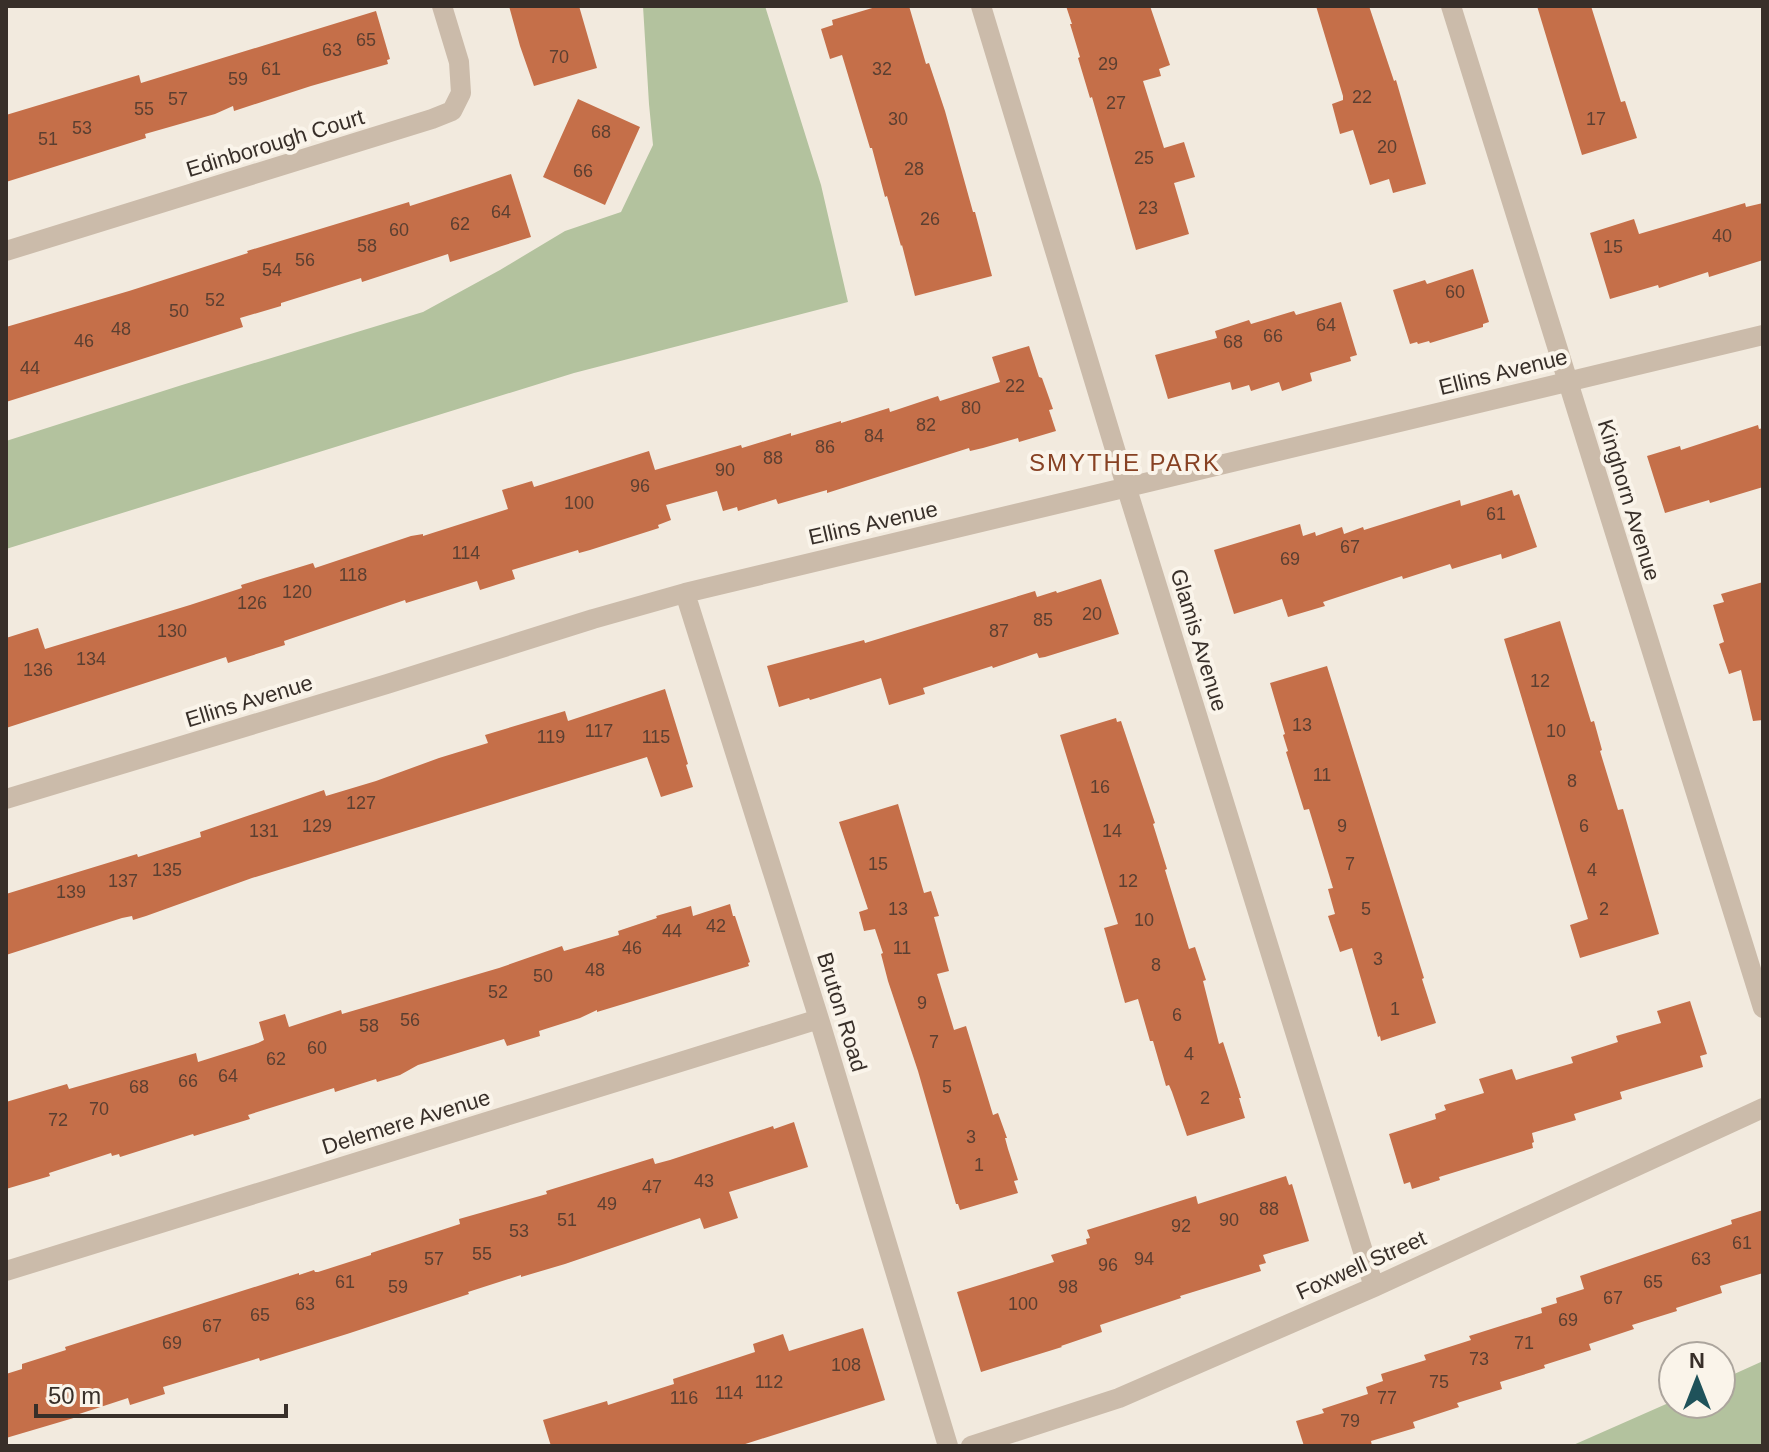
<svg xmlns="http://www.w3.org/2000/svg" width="1769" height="1452" viewBox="0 0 1769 1452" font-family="Arial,sans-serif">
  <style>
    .green { fill: #b3c29e }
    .building { fill: #c56f49 }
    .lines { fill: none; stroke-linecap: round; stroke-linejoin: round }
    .street { stroke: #cbbbaa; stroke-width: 20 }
    .labels { text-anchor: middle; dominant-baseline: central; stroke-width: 8; stroke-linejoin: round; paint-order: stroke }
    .number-label { font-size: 18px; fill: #5b3f31 }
    .street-label { font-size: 22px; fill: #382f29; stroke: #faf4ea }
    .neighbourhood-label { font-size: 24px; letter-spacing: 2px; fill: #874123; stroke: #faf4ea }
  </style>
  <rect width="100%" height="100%" fill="#f2eade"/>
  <path class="green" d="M643,6H765L821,185L848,302L574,373L6,549V441L182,385L423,312L500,270L565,231L621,212L653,145L649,104Z
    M1763,1361V1446H1571L1673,1401V1404H1721V1380Z"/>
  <path class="building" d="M509,6H579L597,68L534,86L520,46Z
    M879,6H909L926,64L929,63L945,111L973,212H975L992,276L915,296L902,245L901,246L887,196L885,197L872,148H870L842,55L830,59L821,29L833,25L832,20Z
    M1066,6H1150L1170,65L1159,69L1161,76L1143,81L1164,148L1184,142L1195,177L1174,183L1189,234L1136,250L1092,97L1090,98L1078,58L1080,57L1070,24H1072Z
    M1316,6H1369L1394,81L1396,80L1426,184L1393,193L1389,179L1370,185L1353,130L1340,134L1332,104L1343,100V96Z
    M1537,6H1591L1621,102L1625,101L1637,138L1582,155Z
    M376,11L390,59L387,60L388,64L311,86L234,111L233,106L215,114L145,134L146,138L6,182V115L139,75L141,83Z
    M578,99L640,127L605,205L543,177Z
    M511,174L531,237L450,262L448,254L362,282L361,278L281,303V306L240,318L243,327L6,402V327L129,291L248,253L247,251L409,202L410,206Z
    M1745,203L1746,207L1763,203V260L1709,277L1708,272L1659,288L1658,285L1610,299L1590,233L1634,219L1639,234Z
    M1473,269L1489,322L1483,324V327L1430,343L1429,341L1418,344L1417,342L1410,344L1393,290L1425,280L1427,284Z
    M1341,302L1357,355L1350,357L1351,361L1310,373L1312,381L1282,391L1279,382L1251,391L1249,385L1232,390L1230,382L1168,399L1155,355L1217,338L1215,331L1249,320L1251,324L1294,311L1296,315Z
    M1029,346L1039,377L1042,378L1053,409L1049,410L1056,431L1019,442L1018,438L983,448L970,451L969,448L827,493V490L778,504L776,499L738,511L737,507L723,511L717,491L666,505L671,520L658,525L659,528L590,550L579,553L578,550L512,570L515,579L480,590L477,581L406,603L405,600L284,641L285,645L228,663L226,657L6,728V638L38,628L45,649L190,605L242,588L241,585L313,563L315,568L411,536L423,534V536L508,509L502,490L532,481L534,487L649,451L655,470L741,445L742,448L791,433V436L841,421V423L889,408L890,412L938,396L940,401L1000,382L992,357Z
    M1758,425L1759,429L1763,428V487L1710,503L1709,500L1665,513L1647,456L1680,446L1681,450Z
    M1512,490L1514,496L1519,494L1537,547L1502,559L1501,554L1452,569L1450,564L1403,579L1402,576L1323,602L1325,606L1288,617L1282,599L1234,614L1214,550L1300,524L1303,536L1315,532L1316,536L1342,527L1344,534L1363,527L1364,530L1460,500L1461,506Z
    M1101,579L1119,634L1045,657L1039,658L1037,653L993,668L992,666L923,688L925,694L889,705L881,678L810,700L809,698L779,707L767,666L864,640L865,643L1035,591L1037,597L1056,591L1057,593Z
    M1763,582V720L1753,721L1741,670L1729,674L1719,644L1724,642L1713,605L1724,602L1721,594Z
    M1560,621L1591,722L1594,721L1602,750L1600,751L1618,810L1623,809L1659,934L1580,958L1570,925L1588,919L1504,639Z
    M1327,666L1424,978L1422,979L1436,1023L1381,1041L1380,1036L1378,1037L1352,948L1340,952L1328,916L1335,914L1328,889L1333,888L1309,809L1304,810L1286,752L1288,751L1283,735L1285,734L1270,683Z
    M665,689L688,764L686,765L693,787L661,797L647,757L252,878L146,916L133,920L132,916L122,918L6,955V894L137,854L138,857L201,837L200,832L324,790L326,796L376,781L439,758L488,743L485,735L565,711L568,721Z
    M1116,718L1117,722L1121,721L1155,823L1153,824L1167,869L1165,870L1189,949L1195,947L1206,980L1203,981L1219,1044L1223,1042L1241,1098H1239L1245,1118L1187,1136L1172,1092L1169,1085L1166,1086L1153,1041H1150L1138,999L1125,1003L1104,928L1118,924L1060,735Z
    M898,804L924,893L931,891L939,916L934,917L949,971L937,974L954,1030L966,1026L993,1115L998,1113L1007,1138H1005L1008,1149L1018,1180L1014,1181L1018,1193L960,1210L958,1204H956L918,1071L888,981L881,954L883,953L875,929L864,931L859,912L868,909L839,822Z
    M730,904L733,916H735L750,962L748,963L749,966L597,1012V1010L580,1018L539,1031L540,1036L507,1046L504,1039L418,1065L400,1075L377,1082L376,1079L335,1092L334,1088L248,1115L250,1119L194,1136L193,1134L120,1157L119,1154L112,1156L111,1153L49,1173L50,1176L6,1189V1102L67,1084L69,1089L196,1053L198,1062L258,1043L264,1040L259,1022L285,1014L289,1027L341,1010L342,1014L499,968L562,946L564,951L619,935L618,931L657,918L656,916L691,906L693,916Z
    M1690,1001L1707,1054L1700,1056L1703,1067L1620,1092L1622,1099L1574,1114L1576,1120L1532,1133L1534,1142L1532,1143L1533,1148L1439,1177L1440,1180L1412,1189L1410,1182L1404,1184L1389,1134L1436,1119L1435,1114L1446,1110L1444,1105L1484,1093L1479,1079L1512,1069L1516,1080L1573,1063L1571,1057L1618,1042L1616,1036L1661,1023L1657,1011Z
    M794,1122L808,1167L729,1192L738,1218L704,1229L700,1218L565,1264L521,1277V1275L468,1292L469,1294L347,1334L260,1361L259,1358L163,1387L165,1394L130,1405L128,1398L76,1415L77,1417L6,1438V1374L22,1369V1364L66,1350L65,1347L299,1273V1275L314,1270L315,1272H318L371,1255V1253L460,1224L459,1219L547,1194L546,1191L653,1158L655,1164L670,1160L773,1126L774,1129Z
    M1286,1176L1289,1185L1292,1184L1309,1241L1263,1255L1266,1263L1259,1265L1261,1271L1180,1296L1181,1298L1100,1325L1102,1332L1061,1346L1062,1347L981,1372L957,1292L1054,1262L1051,1255L1087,1244L1086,1239L1090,1238L1087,1230L1196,1196L1198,1204Z
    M1763,1210V1273L1720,1286L1722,1293L1676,1308L1677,1311L1632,1325L1634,1329L1589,1344L1591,1350L1544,1365L1545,1368L1500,1382L1502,1389L1457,1403L1459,1407L1413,1422L1415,1428L1371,1441L1372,1446H1304L1296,1421L1324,1413L1322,1409L1368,1394L1366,1387L1383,1381L1381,1374L1426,1360L1424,1355L1471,1340L1469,1336L1542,1313L1541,1308L1557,1303L1556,1298L1584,1289L1580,1276L1732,1224L1731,1220Z
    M863,1328L885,1400L739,1446H551L543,1420L607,1401L608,1405L674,1384L673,1379L755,1352L753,1344L783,1334L789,1351Z"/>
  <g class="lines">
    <path class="street" d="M981,6L1127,489L1374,1287
      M1451,6L1763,1008
      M6,251L432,119L452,111L461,93L459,62L442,6
      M685,593L819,1019L948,1446
      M6,799L387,684L593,619L685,593L1763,335
      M6,1271L819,1019
      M971,1446L1119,1398L1374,1287L1763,1108"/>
  </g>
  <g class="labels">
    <g class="number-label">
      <text x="366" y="40">65</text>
      <text x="332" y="50">63</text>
      <text x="559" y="57">70</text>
      <text x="1108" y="64">29</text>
      <text x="271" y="69">61</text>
      <text x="882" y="69">32</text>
      <text x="238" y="79">59</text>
      <text x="1362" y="97">22</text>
      <text x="178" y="99">57</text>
      <text x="1116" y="103">27</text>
      <text x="144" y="109">55</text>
      <text x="898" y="119">30</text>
      <text x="1596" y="119">17</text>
      <text x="82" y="128">53</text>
      <text x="601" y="132">68</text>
      <text x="48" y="139">51</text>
      <text x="1387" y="147">20</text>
      <text x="1144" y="158">25</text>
      <text x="914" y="169">28</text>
      <text x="583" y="171">66</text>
      <text x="1148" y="208">23</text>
      <text x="501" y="212">64</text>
      <text x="930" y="219">26</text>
      <text x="460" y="224">62</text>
      <text x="399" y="230">60</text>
      <text x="1722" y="236">40</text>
      <text x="367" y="246">58</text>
      <text x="1613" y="247">15</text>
      <text x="305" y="260">56</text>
      <text x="272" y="270">54</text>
      <text x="1455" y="292">60</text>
      <text x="215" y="300">52</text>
      <text x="179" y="311">50</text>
      <text x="1326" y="325">64</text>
      <text x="121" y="329">48</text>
      <text x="1273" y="336">66</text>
      <text x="84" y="341">46</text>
      <text x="1233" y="342">68</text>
      <text x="30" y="368">44</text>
      <text x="1015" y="386">22</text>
      <text x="971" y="408">80</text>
      <text x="926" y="425">82</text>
      <text x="874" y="436">84</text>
      <text x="825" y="447">86</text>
      <text x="773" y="458">88</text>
      <text x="725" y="470">90</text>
      <text x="640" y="486">96</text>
      <text x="579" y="503">100</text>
      <text x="1496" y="514">61</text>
      <text x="1350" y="547">67</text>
      <text x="466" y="553">114</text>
      <text x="1290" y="559">69</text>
      <text x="353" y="575">118</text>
      <text x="297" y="592">120</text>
      <text x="252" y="603">126</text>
      <text x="1092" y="614">20</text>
      <text x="1043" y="620">85</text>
      <text x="172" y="631">130</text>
      <text x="999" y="631">87</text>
      <text x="91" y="659">134</text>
      <text x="38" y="670">136</text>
      <text x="1540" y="681">12</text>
      <text x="1302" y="725">13</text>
      <text x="599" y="731">117</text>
      <text x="1556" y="731">10</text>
      <text x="551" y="737">119</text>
      <text x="656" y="737">115</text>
      <text x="1322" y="775">11</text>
      <text x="1572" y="781">8</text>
      <text x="1100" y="787">16</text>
      <text x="361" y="803">127</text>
      <text x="317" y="826">129</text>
      <text x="1342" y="826">9</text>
      <text x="1584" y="826">6</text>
      <text x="264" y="831">131</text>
      <text x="1112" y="831">14</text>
      <text x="878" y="864">15</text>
      <text x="1350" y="864">7</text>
      <text x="167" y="870">135</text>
      <text x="1592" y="870">4</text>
      <text x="123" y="881">137</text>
      <text x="1128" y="881">12</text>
      <text x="71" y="892">139</text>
      <text x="898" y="909">13</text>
      <text x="1366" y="909">5</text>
      <text x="1604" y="909">2</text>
      <text x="1144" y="920">10</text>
      <text x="716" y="926">42</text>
      <text x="672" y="931">44</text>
      <text x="632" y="948">46</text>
      <text x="902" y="948">11</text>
      <text x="1378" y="959">3</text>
      <text x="1156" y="965">8</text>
      <text x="595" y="970">48</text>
      <text x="543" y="976">50</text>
      <text x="498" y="992">52</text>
      <text x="922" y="1003">9</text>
      <text x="1395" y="1009">1</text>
      <text x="1177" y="1015">6</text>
      <text x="410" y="1020">56</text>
      <text x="369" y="1026">58</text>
      <text x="934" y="1042">7</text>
      <text x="317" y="1048">60</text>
      <text x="1189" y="1054">4</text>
      <text x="276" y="1059">62</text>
      <text x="228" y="1076">64</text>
      <text x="188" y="1081">66</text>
      <text x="139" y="1087">68</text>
      <text x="947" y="1087">5</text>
      <text x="1205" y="1098">2</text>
      <text x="99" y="1109">70</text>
      <text x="58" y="1120">72</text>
      <text x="971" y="1137">3</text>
      <text x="979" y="1165">1</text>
      <text x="704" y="1181">43</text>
      <text x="652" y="1187">47</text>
      <text x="607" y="1204">49</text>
      <text x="1269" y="1209">88</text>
      <text x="567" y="1220">51</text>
      <text x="1229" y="1220">90</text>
      <text x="1181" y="1226">92</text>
      <text x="519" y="1231">53</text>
      <text x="1742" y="1243">61</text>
      <text x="482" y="1254">55</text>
      <text x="434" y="1259">57</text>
      <text x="1144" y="1259">94</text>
      <text x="1701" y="1259">63</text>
      <text x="1108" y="1265">96</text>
      <text x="345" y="1282">61</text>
      <text x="1653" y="1282">65</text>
      <text x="398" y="1287">59</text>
      <text x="1068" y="1287">98</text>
      <text x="1613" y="1298">67</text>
      <text x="305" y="1304">63</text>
      <text x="1023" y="1304">100</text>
      <text x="260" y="1315">65</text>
      <text x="1568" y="1320">69</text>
      <text x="212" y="1326">67</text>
      <text x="172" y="1343">69</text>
      <text x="1524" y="1343">71</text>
      <text x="1479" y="1359">73</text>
      <text x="846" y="1365">108</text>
      <text x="769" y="1382">112</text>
      <text x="1439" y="1382">75</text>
      <text x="729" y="1393">114</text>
      <text x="684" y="1398">116</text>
      <text x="1387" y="1398">77</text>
      <text x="1350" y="1421">79</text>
    </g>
    <g class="street-label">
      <text transform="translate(275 143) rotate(-17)">Edinborough Court</text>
      <text transform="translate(1503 372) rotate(-14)">Ellins Avenue</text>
      <text transform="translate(1629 500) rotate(73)">Kinghorn Avenue</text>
      <text transform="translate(873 523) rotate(-13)">Ellins Avenue</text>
      <text transform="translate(1199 640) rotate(73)">Glamis Avenue</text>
      <text transform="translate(249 701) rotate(-17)">Ellins Avenue</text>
      <text transform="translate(842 1012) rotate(73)">Bruton Road</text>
      <text transform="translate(406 1122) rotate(-17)">Delemere Avenue</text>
      <text transform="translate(1361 1265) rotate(-24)">Foxwell Street</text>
    </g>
    <g class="neighbourhood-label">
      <text x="1125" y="462">SMYTHE PARK</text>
    </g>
  </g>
  <rect width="1769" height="1452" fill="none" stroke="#382f29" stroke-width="16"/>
  <g transform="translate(1697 1380)"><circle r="38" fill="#faf4ea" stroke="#aca59d" stroke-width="2"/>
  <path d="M0-6L14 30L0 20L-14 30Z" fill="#1f525a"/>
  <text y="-12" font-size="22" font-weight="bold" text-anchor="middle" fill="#382f29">N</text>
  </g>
  <path d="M36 1404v12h250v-12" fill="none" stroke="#382f29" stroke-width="4"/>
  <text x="48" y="1404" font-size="24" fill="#382f29" stroke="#faf4ea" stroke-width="6" paint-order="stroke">50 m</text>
</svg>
